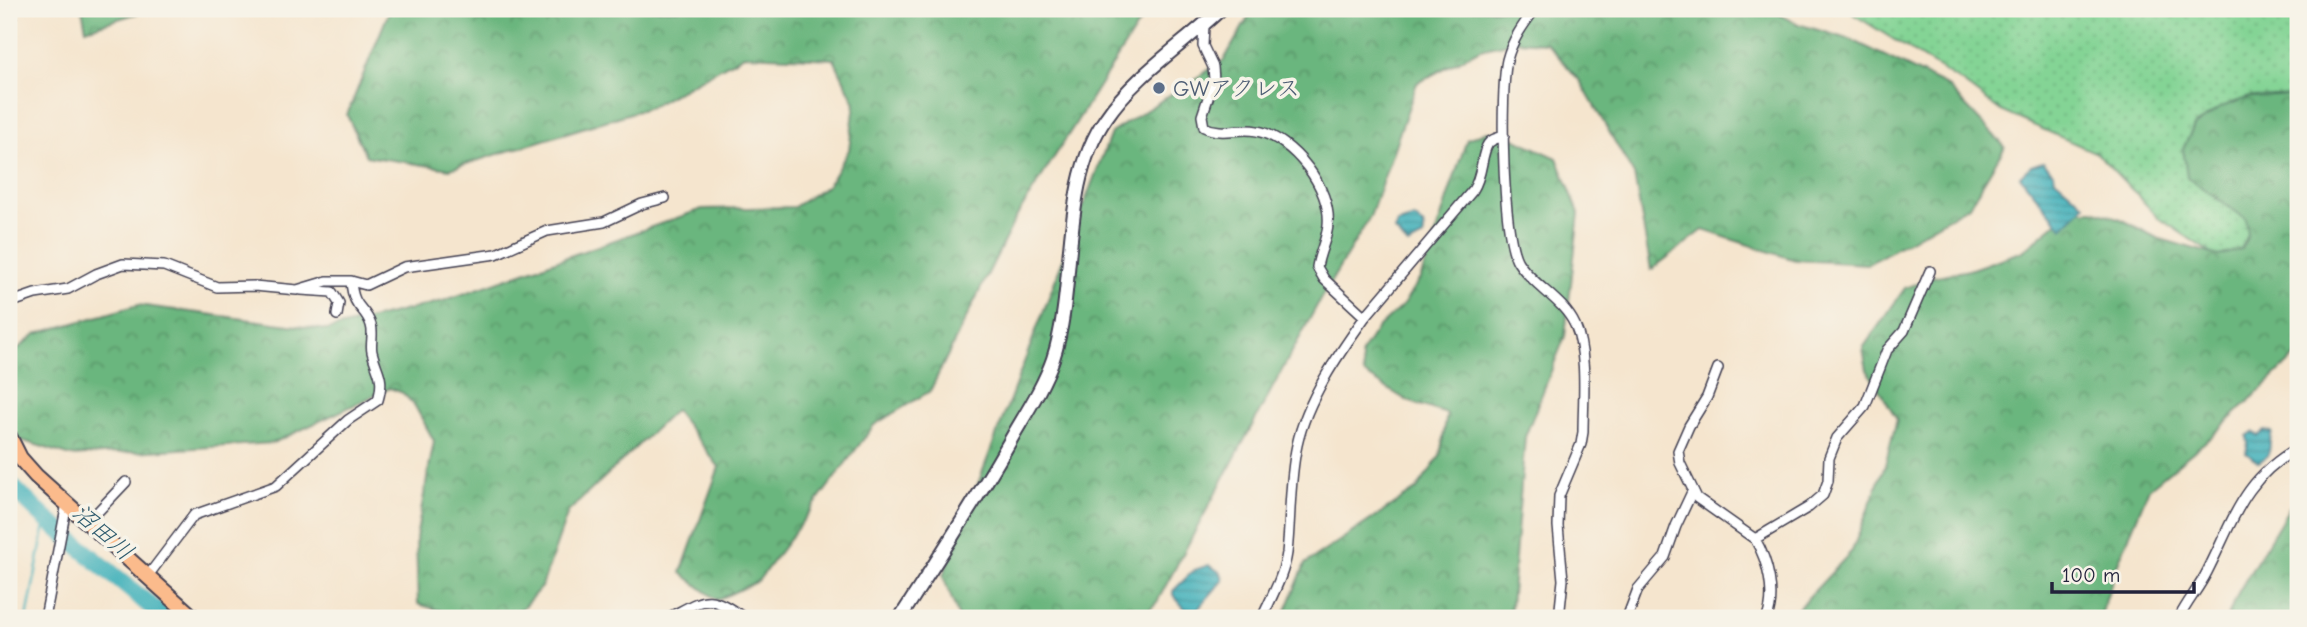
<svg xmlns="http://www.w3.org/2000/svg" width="2307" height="627" viewBox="0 0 2307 627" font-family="'Comic Neue','Klee One',sans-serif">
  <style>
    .grass { fill: url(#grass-dots); stroke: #537b68; stroke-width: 2 }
    .forest { fill: url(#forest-crowns); stroke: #466c5c; stroke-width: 2 }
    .water { fill: url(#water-rules); stroke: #31697a; stroke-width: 2 }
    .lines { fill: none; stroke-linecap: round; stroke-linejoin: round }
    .stream { stroke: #40b0ba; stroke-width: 2.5 }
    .river { stroke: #40b0ba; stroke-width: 18 }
    .minor-casing { stroke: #423f51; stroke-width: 12 }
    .tertiary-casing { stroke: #423f51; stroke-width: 16 }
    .primary-casing { stroke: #423f51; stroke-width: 18 }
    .minor { stroke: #fff; stroke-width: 9 }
    .tertiary { stroke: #fff; stroke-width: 12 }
    .primary { stroke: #fbbb8c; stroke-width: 14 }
    .service-dot { fill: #5c6f8a; stroke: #f7f3e8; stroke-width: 2.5 }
    .labels { text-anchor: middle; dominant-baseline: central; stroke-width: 7; stroke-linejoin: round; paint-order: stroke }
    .service-label { font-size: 23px; fill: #4e5e75; stroke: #f7f3e8; text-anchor: start }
    .water-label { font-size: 24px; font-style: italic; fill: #2e5b6e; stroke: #f7f3e8 }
  </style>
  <defs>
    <pattern id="grass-dots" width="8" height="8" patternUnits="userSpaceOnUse" patternTransform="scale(1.75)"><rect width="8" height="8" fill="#84d495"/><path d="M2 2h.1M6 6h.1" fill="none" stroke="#72b681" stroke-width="1.8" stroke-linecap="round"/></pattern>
    <pattern id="forest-crowns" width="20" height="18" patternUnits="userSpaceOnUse" patternTransform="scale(1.75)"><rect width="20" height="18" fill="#6bb67e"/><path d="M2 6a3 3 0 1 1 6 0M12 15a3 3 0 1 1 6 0" fill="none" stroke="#589468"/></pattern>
    <pattern id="water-rules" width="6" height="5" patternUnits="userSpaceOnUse" patternTransform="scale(1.75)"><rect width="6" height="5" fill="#40b0ba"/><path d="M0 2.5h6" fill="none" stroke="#358f98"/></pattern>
  </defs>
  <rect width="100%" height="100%" fill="#f7f3e8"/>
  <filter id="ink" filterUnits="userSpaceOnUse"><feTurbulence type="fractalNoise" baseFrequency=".0143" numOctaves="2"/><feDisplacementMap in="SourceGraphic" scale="14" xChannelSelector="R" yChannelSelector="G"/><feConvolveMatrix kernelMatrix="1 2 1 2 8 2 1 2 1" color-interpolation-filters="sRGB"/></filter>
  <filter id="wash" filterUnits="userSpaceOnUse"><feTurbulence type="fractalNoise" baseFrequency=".00686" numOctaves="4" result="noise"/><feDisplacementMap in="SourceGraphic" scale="28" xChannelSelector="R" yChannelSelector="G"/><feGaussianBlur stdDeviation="1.57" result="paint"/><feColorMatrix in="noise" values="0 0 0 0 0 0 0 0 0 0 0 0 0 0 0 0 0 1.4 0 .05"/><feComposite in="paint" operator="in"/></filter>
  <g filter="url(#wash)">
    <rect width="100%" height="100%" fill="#f5e5ce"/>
    <path class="grass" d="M1853,9H2298V277L2261,287L2159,218L2097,153L2001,111L1963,83L1853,14Z"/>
    <path class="forest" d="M82,9H151L86,29Z
      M390,9H1148L1015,219L930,391L874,425L758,581L717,600L681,573L719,467L675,410L568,512L542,586L517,614L465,618L418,604L416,538L434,441L415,406L403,393L390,388L273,443L71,456L14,438L9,419V356L36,334L138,305L327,330L443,301L702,209L794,207L828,185L849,150L855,103L834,59L744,55L650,107L450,169L366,156L347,115Z
      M1253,9H1769L1798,24L1852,40L1947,86L2005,147L1969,206L1868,264L1795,260L1703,230L1651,270L1634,175L1580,81L1547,43L1516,41L1480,49L1417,83L1370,217L1321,298L1157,602L1140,618H959L943,576L1111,133L1224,60Z
      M2298,95V354L2211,437L2149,488L2118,563L2100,618H1789L1852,551L1885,465L1897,419L1867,370L1863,348L1905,288L1932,277L1969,270L2023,251L2072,210H2093L2121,219L2157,238L2219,256L2241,249L2248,235L2246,219L2187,177L2183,149L2194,126L2221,107L2250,97Z
      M1487,131L1507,135L1557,158L1579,213L1565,336L1525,437L1510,618H1283L1305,564L1417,489L1440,456L1447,414L1408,401L1364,374L1361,353L1377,329L1403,305L1421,277L1467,139Z
      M2298,493V618H2227L2239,591Z"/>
    <path class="water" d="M2043,162L2054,173L2055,179L2085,205L2062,228L2020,176L2031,166Z
      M1414,218C1424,223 1426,226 1423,237L1408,245L1395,231L1398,223Z
      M2265,431L2272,432C2266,448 2276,451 2259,462L2246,453L2248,444L2247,436L2253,432L2258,436Z
      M1209,565L1221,573L1223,580L1197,610H1186L1173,595V591L1194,570Z"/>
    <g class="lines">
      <path class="stream" d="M27,618L46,519"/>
      <path class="river" d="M9,484L46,519L165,618"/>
    </g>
  </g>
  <g filter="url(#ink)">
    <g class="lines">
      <g class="minor-casing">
        <path id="minor" d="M1535,9C1523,25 1512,40 1507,60C1500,92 1502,236 1518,262C1533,286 1563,299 1575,325C1588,354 1583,401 1583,432L1581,444L1559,496L1558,526L1563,580L1559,618
          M1204,25L1203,46L1213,67L1214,80L1202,116L1204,127C1222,136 1239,127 1257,131C1293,138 1332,189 1328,225C1327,239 1319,253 1317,267L1324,279L1365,317
          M9,28L13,9
          M301,290L332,292L339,303L337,315
          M9,303L35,294L68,289L96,274L123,264L164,266L217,287L254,286L297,290L327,281H351L366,285L404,267L496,254L547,231L604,222L642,204L665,198
          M1718,368L1707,397L1689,426L1678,451L1680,463L1697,498L1755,539C1768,561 1776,594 1767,618
          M88,522L126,482
          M1755,539L1809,507L1823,495L1828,481L1829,458L1837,438L1865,406L1887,350L1904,331L1930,271
          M147,577L194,515L276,486L348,420L378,400C385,376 377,373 372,352C370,344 374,334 371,325C365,306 353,310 351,281
          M45,618L67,503
          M668,618C706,598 707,592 744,618
          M1262,618C1271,598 1284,575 1287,553C1291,517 1289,481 1297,445C1307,399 1338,355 1365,317L1473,190C1483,175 1481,154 1488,144C1491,139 1498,138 1504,136
          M1627,618L1638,589L1665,557L1676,526L1692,492
          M2179,618C2187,602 2199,588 2207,572C2234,519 2243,479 2298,448"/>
      </g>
      <g class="tertiary-casing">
        <path id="tertiary" d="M900,618C939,557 979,497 1014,434C1028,410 1044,385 1053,359C1078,283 1059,185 1106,118C1134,76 1184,44 1221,9"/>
      </g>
      <g class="primary-casing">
        <path id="primary" d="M9,436L20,458L36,476L194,618"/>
      </g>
      <use href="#minor" class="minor"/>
      <use href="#tertiary" class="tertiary"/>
      <use href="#primary" class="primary"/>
    </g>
  </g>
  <circle class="service-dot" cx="1159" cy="88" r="7"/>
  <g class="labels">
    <g class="service-label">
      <text x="1173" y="88">GWアクレス</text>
    </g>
    <g class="water-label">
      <text transform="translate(103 532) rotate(41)">沼田川</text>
    </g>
  </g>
  <rect width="2307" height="627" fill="none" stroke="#f7f3e8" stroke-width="35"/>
  <path d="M2052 582v10h142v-10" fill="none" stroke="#22223b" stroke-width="3.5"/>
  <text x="2062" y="582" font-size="21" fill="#22223b" stroke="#f7f3e8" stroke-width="5" paint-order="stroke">100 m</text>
</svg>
